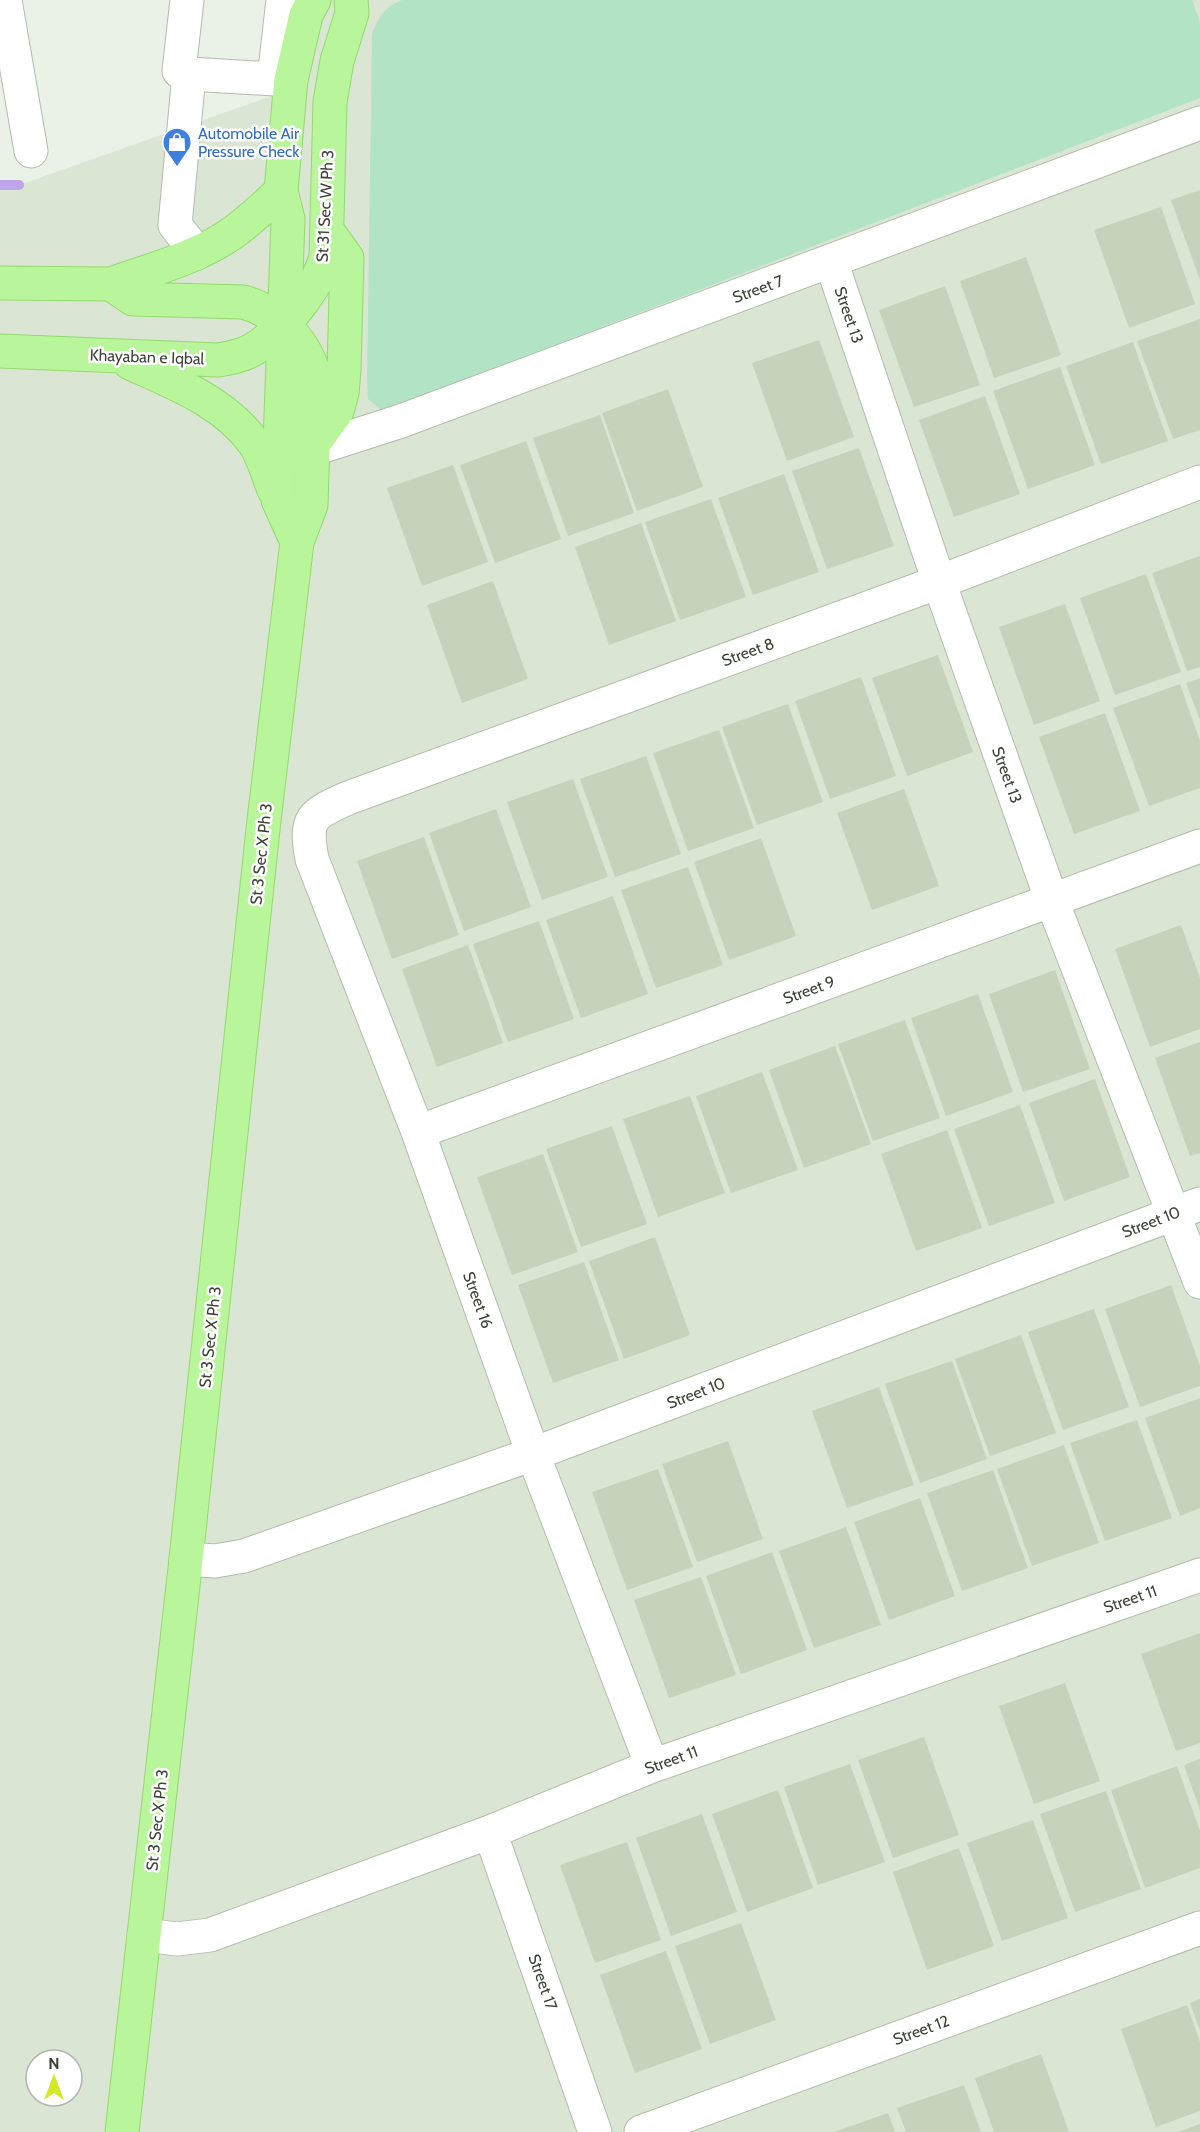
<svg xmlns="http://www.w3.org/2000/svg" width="1200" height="2132" viewBox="0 0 1200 2132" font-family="Cabin,sans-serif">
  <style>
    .residential { fill: #dae5d4; fill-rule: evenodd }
    .green { fill: #b2e3c5 }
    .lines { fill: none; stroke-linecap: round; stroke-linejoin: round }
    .stream { stroke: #bfa6ea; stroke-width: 10 }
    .building { fill: #c6d2bc }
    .minor-casing { stroke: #b1bca9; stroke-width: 35 }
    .major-casing { stroke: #92d96c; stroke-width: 35 }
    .minor { stroke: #fff; stroke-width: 33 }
    .major { stroke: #b9f69b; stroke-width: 33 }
    .labels { text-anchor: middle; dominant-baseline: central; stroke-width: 5; stroke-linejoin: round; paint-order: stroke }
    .shop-label { font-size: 16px; fill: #366cbe; stroke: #fff; text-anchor: start }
    .street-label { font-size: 16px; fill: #3c4336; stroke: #fff }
  </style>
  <rect width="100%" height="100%" fill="#eaf1e6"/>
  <path class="residential" d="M301,0H1200V2132H0V185H19L297,87ZM36,2060H72V2096H36Z"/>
  <path class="green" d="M402,0H1192L1200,22V98L383,411L368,399L367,382L372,34C378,18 385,6 402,0Z"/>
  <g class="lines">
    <path class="stream" d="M0,185H19"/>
  </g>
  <path class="building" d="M1200,190V280L1171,200Z
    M1161,207L1195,304L1129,328L1094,230Z
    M1026,257L1061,355L994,378L960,281Z
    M945,286L980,385L914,407L879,310Z
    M1200,319V430L1173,439L1137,341Z
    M819,340L854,437L787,461L752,363Z
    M1133,342L1168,441L1101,464L1066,366Z
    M1060,367L1095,465L1028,489L993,391Z
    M668,389L703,487L637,511L602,413Z
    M985,396L1020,494L954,517L919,420Z
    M600,415L634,513L568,536L533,438Z
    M526,441L561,539L495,563L460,465Z
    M859,448L894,546L827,569L792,471Z
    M453,465L488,562L422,586L387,488Z
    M784,474L819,572L753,595L718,498Z
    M711,499L746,597L680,620L645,522Z
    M641,523L676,621L609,645L575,547Z
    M1200,556V667L1187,671L1152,573Z
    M1146,574L1181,672L1115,695L1080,598Z
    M493,581L528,679L462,703L427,605Z
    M1065,604L1100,701L1034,725L999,627Z
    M938,655L973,752L907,776L872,678Z
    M861,677L896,776L830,799L795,701Z
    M1200,678V720L1186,683Z
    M1180,684L1200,741V788L1149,806L1113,708Z
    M788,704L823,802L757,825L722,727Z
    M1105,713L1140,811L1074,834L1039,737Z
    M719,730L754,828L688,851L653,753Z
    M646,756L681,854L615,877L580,779Z
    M573,779L608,877L542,900L507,802Z
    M904,789L939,886L872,910L837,813Z
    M496,809L531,907L464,931L429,833Z
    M424,837L459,935L392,959L357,861Z
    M761,838L796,936L729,960L694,862Z
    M688,867L723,965L656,988L621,890Z
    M613,896L648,994L581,1018L546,920Z
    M539,921L574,1019L508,1042L473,944Z
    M1181,925L1200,978V1029L1150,1047L1115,949Z
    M468,945L503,1043L437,1067L402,969Z
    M1055,970L1090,1069L1023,1092L989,994Z
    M978,994L1013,1092L946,1116L911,1018Z
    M905,1020L940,1118L873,1141L838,1044Z
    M1200,1042V1153L1190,1156L1155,1058Z
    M835,1046L871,1144L804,1168L769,1070Z
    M762,1072L798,1170L731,1193L696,1096Z
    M1095,1079L1130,1177L1064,1201L1029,1103Z
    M690,1096L725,1193L658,1217L623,1119Z
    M1020,1105L1055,1203L989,1226L954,1129Z
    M612,1126L647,1224L581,1247L546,1149Z
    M947,1130L982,1228L916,1251L881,1154Z
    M543,1154L578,1252L512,1275L477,1177Z
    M655,1237L690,1335L624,1359L589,1261Z
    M584,1262L619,1360L553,1383L518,1285Z
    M1171,1285L1200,1366V1386L1140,1407L1105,1309Z
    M1094,1309L1129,1407L1063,1430L1028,1332Z
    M1021,1335L1056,1433L990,1456L955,1359Z
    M952,1361L987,1459L920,1483L885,1384Z
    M879,1387L914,1485L847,1508L812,1411Z
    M1200,1398V1508L1180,1516L1145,1418Z
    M1137,1420L1172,1518L1105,1541L1070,1443Z
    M728,1441L763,1539L697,1562L662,1464Z
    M1064,1445L1099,1543L1032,1566L997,1469Z
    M658,1469L693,1567L627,1590L592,1492Z
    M993,1470L1028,1568L962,1591L927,1493Z
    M920,1498L955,1596L889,1620L854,1522Z
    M846,1527L881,1625L814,1648L779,1551Z
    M772,1552L807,1650L741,1674L706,1576Z
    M701,1577L736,1675L669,1698L634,1600Z
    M1200,1633V1743L1176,1751L1141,1654Z
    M1065,1683L1100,1781L1034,1804L999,1706Z
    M924,1737L959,1835L893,1858L858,1760Z
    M1200,1759V1810L1184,1765Z
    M850,1764L885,1862L818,1885L784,1787Z
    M1177,1766L1200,1831V1868L1145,1888L1111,1790Z
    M778,1790L813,1888L747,1912L712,1814Z
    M1106,1791L1141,1889L1075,1912L1040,1814Z
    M702,1814L737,1912L671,1936L636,1838Z
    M1033,1820L1068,1918L1002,1941L967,1843Z
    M627,1842L661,1940L595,1963L560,1865Z
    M959,1848L994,1946L927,1970L893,1872Z
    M741,1923L776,2020L710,2044L675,1946Z
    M666,1951L702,2049L635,2073L600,1975Z
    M1200,1999V2030L1190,2003Z
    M1187,2005L1200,2042V2111L1156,2127L1121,2029Z
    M1041,2054L1069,2132H994L975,2078Z
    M964,2085L981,2132H906L897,2108Z
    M888,2113L895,2132H834Z
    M1200,2124V2132H1178Z"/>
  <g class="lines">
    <g class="minor-casing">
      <path id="minor" d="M5,0L31,151
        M187,0L179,71L189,74
        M274,79L283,0
        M197,253L175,225L189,74L291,80
        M831,261L939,582L1052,901L1200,1282
        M314,449L401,421L1200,123
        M418,1132L1200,846
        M186,1559L215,1561L244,1556L533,1454L1200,1204
        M652,1766L533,1454L418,1132L312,859C304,817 312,814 348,798L939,582L1200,482
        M490,1832L595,2132
        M144,1935L177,1939L210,1935L490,1832L652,1766L1200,1575
        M641,2132L1200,1928"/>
    </g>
    <g class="major-casing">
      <path id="major" d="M0,283L111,284L133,299L243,302C278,311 306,343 315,377L311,505L297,542L263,829L186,1559L122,2132
        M111,284C150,270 193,259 228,236C248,223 264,207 281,191
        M0,351L218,360C230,358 242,356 254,349C282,332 317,289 326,257L330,102L337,61L352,13L351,0
        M130,363C174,383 225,402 254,443C263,456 268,475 274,490
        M315,442L337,411L342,393L344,370L347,258L327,230
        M297,542L278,500L288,219L281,191L291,80L306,15L314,0"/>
    </g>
    <use href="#minor" class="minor"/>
    <use href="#major" class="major"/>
  </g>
  <defs>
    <g id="shop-pin" transform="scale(1.5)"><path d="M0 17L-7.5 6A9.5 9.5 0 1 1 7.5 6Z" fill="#3f7fe0" stroke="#fff"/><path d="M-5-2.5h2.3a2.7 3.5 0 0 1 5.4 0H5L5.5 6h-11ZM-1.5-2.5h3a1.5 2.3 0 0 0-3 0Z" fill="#fff"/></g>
  </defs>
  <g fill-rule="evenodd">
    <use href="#shop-pin" x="177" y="142"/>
  </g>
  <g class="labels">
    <g class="shop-label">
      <text x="198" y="133">Automobile Air<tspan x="198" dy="18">Pressure Check</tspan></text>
    </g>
    <g class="street-label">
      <text transform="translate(325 206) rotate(-87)">St 31 Sec W Ph 3</text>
      <text transform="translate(758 289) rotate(-20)">Street 7</text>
      <text transform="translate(849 315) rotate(71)">Street 13</text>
      <text transform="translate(147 357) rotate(2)">Khayaban e Iqbal</text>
      <text transform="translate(748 652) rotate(-20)">Street 8</text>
      <text transform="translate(1007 775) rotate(70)">Street 13</text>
      <text transform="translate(261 854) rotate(-84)">St 3 Sec X Ph 3</text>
      <text transform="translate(809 990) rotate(-20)">Street 9</text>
      <text transform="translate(1151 1222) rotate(-21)">Street 10</text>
      <text transform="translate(478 1300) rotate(70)">Street 16</text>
      <text transform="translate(210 1337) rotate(-84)">St 3 Sec X Ph 3</text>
      <text transform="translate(696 1393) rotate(-21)">Street 10</text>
      <text transform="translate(1130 1599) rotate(-19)">Street 11</text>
      <text transform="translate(671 1760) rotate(-20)">Street 11</text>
      <text transform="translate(157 1820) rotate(-84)">St 3 Sec X Ph 3</text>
      <text transform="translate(543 1982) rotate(71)">Street 17</text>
      <text transform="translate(921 2030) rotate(-20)">Street 12</text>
    </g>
  </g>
  <g transform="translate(54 2078)"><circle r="28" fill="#ffffff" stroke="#b1b4af" stroke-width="1.5"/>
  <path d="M0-4.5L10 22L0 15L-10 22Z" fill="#d4e826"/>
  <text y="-9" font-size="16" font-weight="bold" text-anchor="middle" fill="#3c4336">N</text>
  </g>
</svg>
